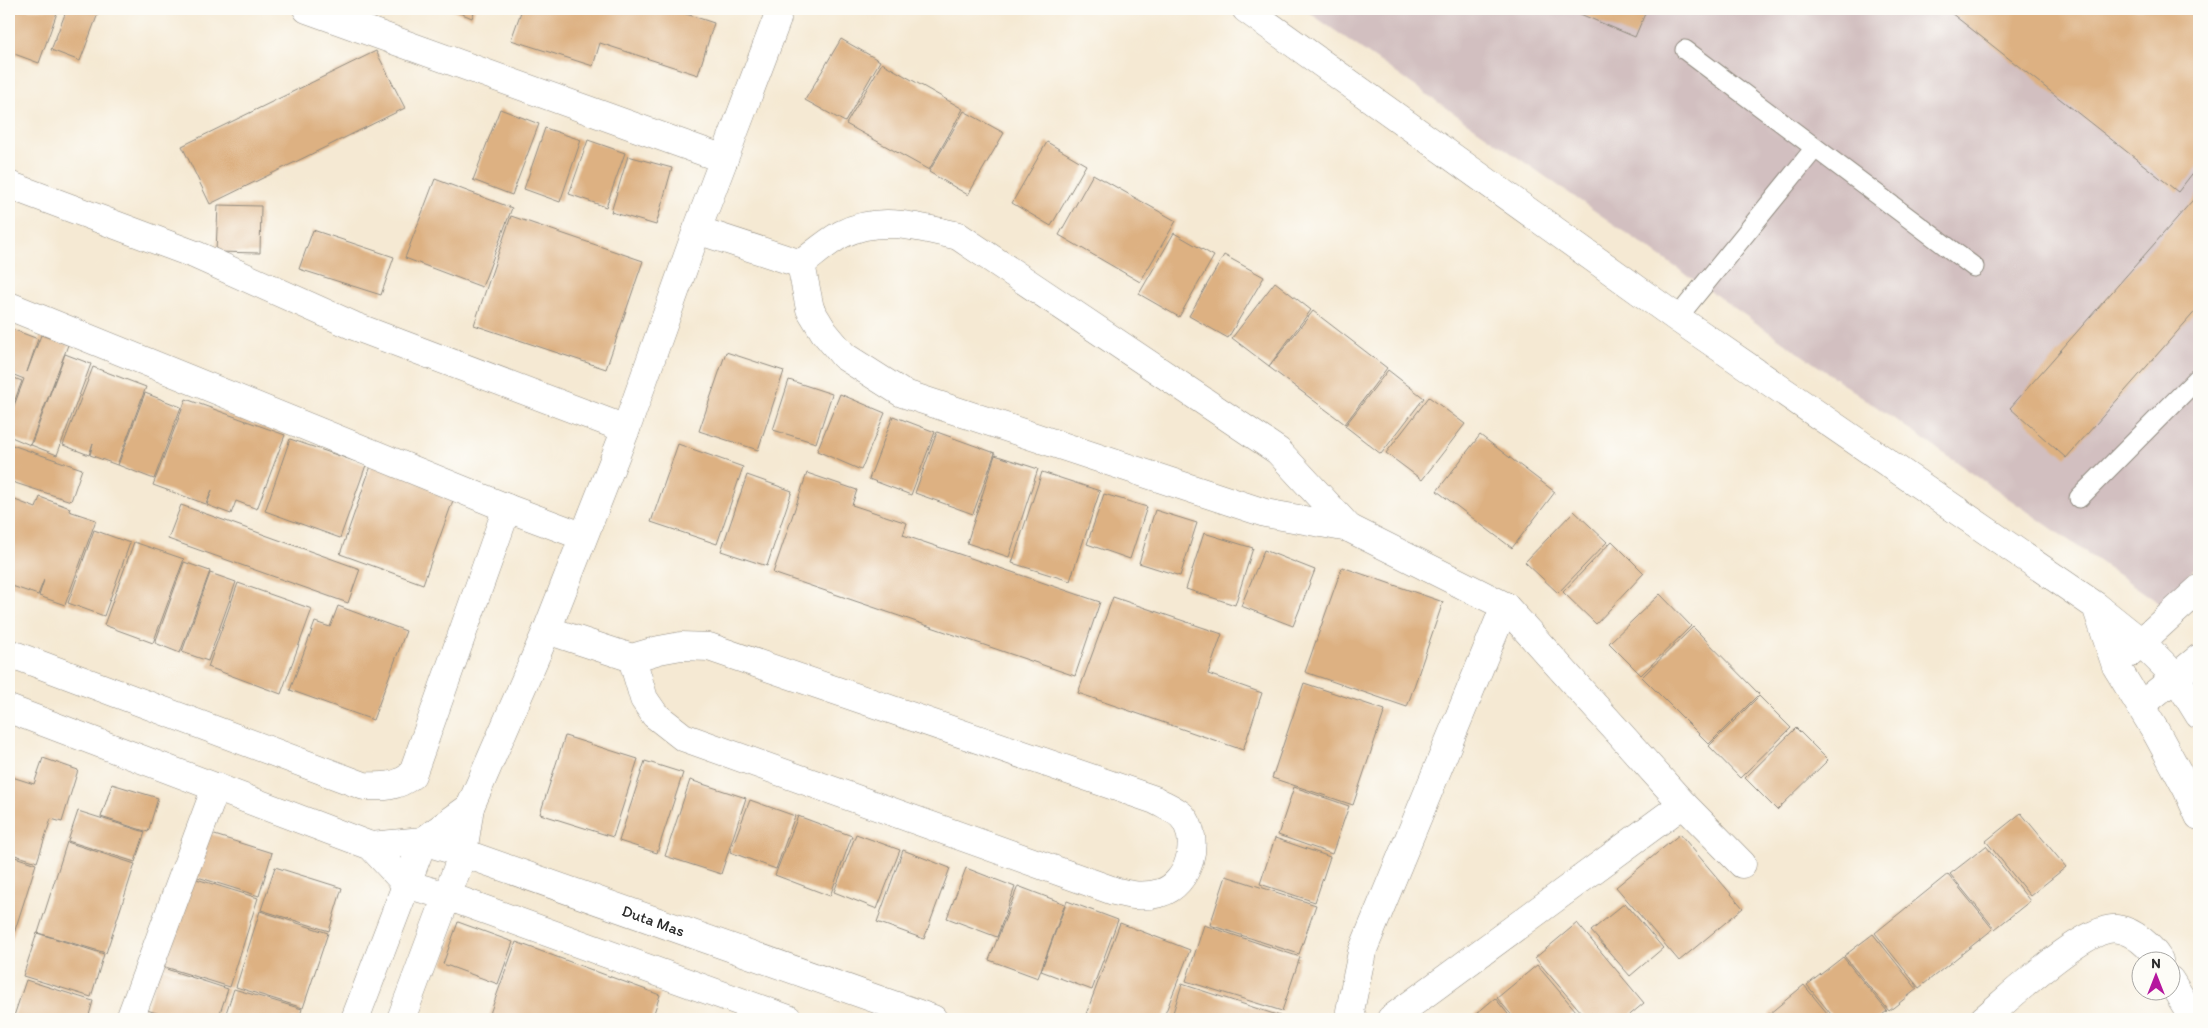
<svg xmlns="http://www.w3.org/2000/svg" width="2208" height="1028" viewBox="0 0 2208 1028" font-family="Itim,sans-serif">
  <style>
    .industrial { fill: #d2bfc0 }
    .building { fill: #ddb182 }
    .lines { fill: none; stroke-linecap: round; stroke-linejoin: round }
    .lane-casing { stroke: #908a7f; stroke-width: 21 }
    .street-casing { stroke: #908a7f; stroke-width: 29 }
    .secondary-casing { stroke: #908a7f; stroke-width: 29 }
    .lane { stroke: #fff; stroke-width: 19 }
    .street { stroke: #fff; stroke-width: 28 }
    .secondary { stroke: #fff; stroke-width: 28 }
    .labels { text-anchor: middle; dominant-baseline: central; stroke-width: 5; stroke-linejoin: round; paint-order: stroke }
    .street-label { font-size: 16px; fill: #2b2b2b; stroke: #fdfcf7 }
  </style>
  <rect width="100%" height="100%" fill="#fdfcf7"/>
  <filter id="ink" filterUnits="userSpaceOnUse"><feTurbulence type="fractalNoise" baseFrequency=".02" numOctaves="2"/><feDisplacementMap in="SourceGraphic" scale="10" xChannelSelector="R" yChannelSelector="G"/><feConvolveMatrix kernelMatrix="1 2 1 2 8 2 1 2 1" color-interpolation-filters="sRGB"/></filter>
  <filter id="wash" filterUnits="userSpaceOnUse"><feTurbulence type="fractalNoise" baseFrequency=".0096" numOctaves="4" result="noise"/><feDisplacementMap in="SourceGraphic" scale="20" xChannelSelector="R" yChannelSelector="G"/><feGaussianBlur stdDeviation="1.12" result="paint"/><feColorMatrix in="noise" values="0 0 0 0 0 0 0 0 0 0 0 0 0 0 0 0 0 1.4 0 .05"/><feComposite in="paint" operator="in"/></filter>
  <g filter="url(#wash)">
    <rect width="100%" height="100%" fill="#f5e9d3"/>
    <path class="industrial" d="M1304,9H2199V563L2162,605Z"/>
    <g id="blocks">
      <path class="building" d="M9,9L58,10L39,63L9,52Z
        M67,9H94L99,11L80,61L51,50Z
        M450,9H475L472,18Z
        M522,9H671L714,23L698,75L600,43L593,66L511,40Z
        M1574,9H1647L1635,37L1573,11Z
        M1946,9H2199V165L2178,192Z
        M841,39L880,61L845,122L805,100Z
        M376,51L405,108L210,204L182,146Z
        M882,63L963,109L929,170L846,124Z
        M500,109L539,124L512,195L473,180Z
        M964,111L1004,133L968,195L929,172Z
        M545,128L581,140L560,202L524,189Z
        M588,140L625,153L606,207L569,194Z
        M1047,142L1086,165L1051,226L1012,203Z
        M628,156L672,168L656,225L611,212Z
        M1093,174L1176,221L1140,282L1059,235Z
        M435,179L512,208L482,287L405,258Z
        M2199,193V307L2066,458L2010,408Z
        M218,205L261,206L260,253L216,252Z
        M511,216L643,261L606,369L474,325Z
        M313,230L394,257L381,295L299,269Z
        M1174,233L1214,256L1179,317L1139,294Z
        M1224,255L1264,277L1228,338L1189,316Z
        M1275,282L1311,310L1269,366L1232,338Z
        M1313,311L1387,368L1345,424L1269,367Z
        M9,328L38,339L27,372L41,335L68,345L30,445L9,436V419L24,379L9,373Z
        M726,352L784,371L758,450L699,431Z
        M65,354L91,364L57,455L31,445Z
        M93,367L146,387L117,465L90,455L93,443L89,455L63,445Z
        M1388,370L1424,398L1381,454L1345,426Z
        M9,376L22,381L9,416Z
        M789,380L832,394L816,443L773,430Z
        M145,393L181,407L154,479L118,465Z
        M840,394L885,413L861,470L817,451Z
        M1429,397L1465,424L1422,480L1386,453Z
        M186,399L285,435L257,509L236,501L231,514L207,505L212,490L206,504L153,485Z
        M893,416L935,432L911,495L869,479Z
        M937,432L995,453L973,514L915,493Z
        M1480,435L1555,492L1512,548L1437,491Z
        M290,439L366,465L340,538L265,511Z
        M9,444L82,469L71,501L9,481Z
        M678,444L743,467L717,544L651,522Z
        M995,455L1038,469L1009,557L967,543Z
        M372,463L456,492L423,584L340,554Z
        M1042,472L1100,491L1070,581L1012,563Z
        M807,473L857,490L852,505L907,523L903,535L1100,602L1075,676L773,573Z
        M747,475L792,491L767,566L721,551Z
        M1104,494L1147,507L1130,559L1087,544Z
        M40,497L70,508L69,511L96,520L65,605L39,596L44,580L38,595L9,585V516L15,500L36,508Z
        M181,505L360,569L348,603L168,539Z
        M1155,510L1197,523L1180,576L1139,563Z
        M1574,511L1607,542L1558,593L1525,562Z
        M94,530L130,543L104,616L68,603Z
        M1204,533L1253,548L1235,605L1186,589Z
        M1612,541L1644,573L1596,624L1563,592Z
        M134,542L184,559L153,643L104,625Z
        M1264,550L1315,570L1293,626L1241,606Z
        M184,562L210,571L180,653L155,643Z
        M1342,567L1443,602L1407,707L1305,672Z
        M210,573L236,582L208,661L182,652Z
        M238,583L312,609L281,694L208,667Z
        M1660,594L1691,626L1641,675L1609,643Z
        M1113,597L1222,634L1208,674L1262,693L1243,750L1078,693Z
        M338,606L406,631L373,720L290,690L315,622L330,627Z
        M1693,627L1759,694L1709,744L1642,677Z
        M1304,683L1385,710L1353,805L1272,778Z
        M1759,696L1791,728L1740,778L1709,746Z
        M1796,728L1828,760L1777,810L1745,778Z
        M565,736L638,759L613,837L540,814Z
        M43,758L78,770L62,822L51,819L37,862L9,853V776L34,784Z
        M645,761L683,773L657,853L619,841Z
        M690,780L746,798L721,874L665,856Z
        M112,784L158,798L148,832L101,817Z
        M1294,787L1349,806L1332,854L1278,835Z
        M750,800L795,816L776,869L730,852Z
        M78,811L145,832L135,862L68,841Z
        M2021,813L2066,867L2030,896L1986,841Z
        M798,816L852,836L830,896L775,875Z
        M205,832L272,853L259,896L191,875Z
        M856,834L900,850L877,909L834,892Z
        M1680,834L1743,908L1679,961L1616,887Z
        M1275,838L1330,857L1315,902L1260,884Z
        M67,842L135,864L106,953L38,933Z
        M1986,846L2030,901L1995,929L1950,874Z
        M903,850L950,868L924,939L877,922Z
        M9,855L36,864L9,949Z
        M275,867L342,888L329,931L261,910Z
        M966,868L1015,887L997,937L947,918Z
        M1948,874L1993,929L1919,988L1875,933Z
        M1226,876L1316,905L1299,954L1210,925Z
        M190,877L258,898L230,987L162,966Z
        M1018,886L1065,904L1038,978L989,960Z
        M1067,901L1118,920L1092,990L1041,971Z
        M1625,903L1663,948L1630,976L1591,931Z
        M260,911L328,933L303,1008L236,987Z
        M458,922L513,942L498,984L443,964Z
        M1120,923L1190,950L1163,1019H1091L1085,1017Z
        M1577,923L1644,1003L1625,1019H1587L1535,958Z
        M1204,925L1300,957L1282,1011L1186,981Z
        M37,933L104,954L91,997L23,976Z
        M1873,934L1917,989L1889,1011L1844,956Z
        M516,942L660,995L652,1019H488Z
        M1843,957L1887,1011L1877,1019H1835L1807,985Z
        M1537,965L1576,1011L1567,1019H1515L1497,998Z
        M160,967L228,989L218,1019H175L147,1010Z
        M26,980L93,1001L88,1019H13Z
        M1182,984L1280,1016L1279,1019H1171Z
        M1804,985L1832,1019H1773L1769,1014Z
        M234,989L302,1009L299,1019H224Z
        M1495,998L1512,1019H1470Z
        M149,1014L163,1019H147Z"/>
    </g>
  </g>
  <g filter="url(#ink)">
    <use href="#blocks" fill-opacity="0" stroke="#908a7f" stroke-width="1"/>
    <g class="lines">
      <g class="lane-casing">
        <path id="lane" d="M1685,50L1974,267
          M1677,318L1815,148
          M2079,498L2199,377"/>
      </g>
      <g class="street-casing">
        <g id="street">
          <path d="M307,9L724,159"/>
          <path d="M9,185L196,255L354,326L626,429"/>
          <path d="M697,230L801,264"/>
          <path d="M801,264L810,309L824,332L844,356L902,393L1265,513L1349,528L1505,606L1683,804L1742,864"/>
          <path d="M801,264C814,254 827,242 842,234C879,215 919,227 958,236L1278,451L1349,528"/>
          <path d="M9,306L507,508L582,536"/>
          <path d="M547,630L632,658L659,650L681,646L709,647L1155,800C1163,805 1175,809 1182,816C1202,839 1189,885 1160,893C1143,898 1130,895 1114,891L683,737L655,715L644,699L632,658"/>
          <path d="M9,653L364,786C383,787 397,787 412,775L507,508"/>
          <path d="M9,709L371,846L406,884L447,896L788,1019"/>
          <path d="M470,807L547,630L626,429L697,230L777,19"/>
          <path id="s1" d="M371,846L423,841L463,853L933,1019"/>
          <path d="M2170,980L2194,1019"/>
          <path d="M130,1019L216,787"/>
          <path d="M355,1019L423,841L470,807L463,853L401,1019"/>
          <path d="M1353,1019L1350,1011L1362,952L1505,606"/>
          <path d="M1391,1019L1683,804"/>
          <path d="M1984,1019C2008,999 2088,923 2118,929C2135,932 2150,946 2159,960"/>
        </g>
      </g>
      <g class="secondary-casing">
        <path id="secondary" d="M1246,9L1677,318L2096,606L2141,642L2175,676L2199,715
          M2096,606L2116,666L2155,730L2187,789L2199,816
          M2128,654L2199,589
          M2140,706L2199,658"/>
      </g>
      <use href="#lane" class="lane"/>
      <use href="#street" class="street"/>
      <use href="#secondary" class="secondary"/>
    </g>
  </g>
  <g class="labels">
    <g class="street-label">
      <text stroke="none"><textPath href="#s1" startOffset="296">Duta Mas</textPath></text>
    </g>
  </g>
  <rect width="2208" height="1028" fill="none" stroke="#fdfcf7" stroke-width="30"/>
  <g transform="translate(2156 976)"><circle r="24" fill="#fdfcf7" stroke="#a9a8a5"/>
  <path d="M0-4L9 19L0 12L-9 19Z" fill="#b5179e"/>
  <text y="-8" font-size="14" font-weight="bold" text-anchor="middle" fill="#2b2b2b">N</text>
  </g>
</svg>
